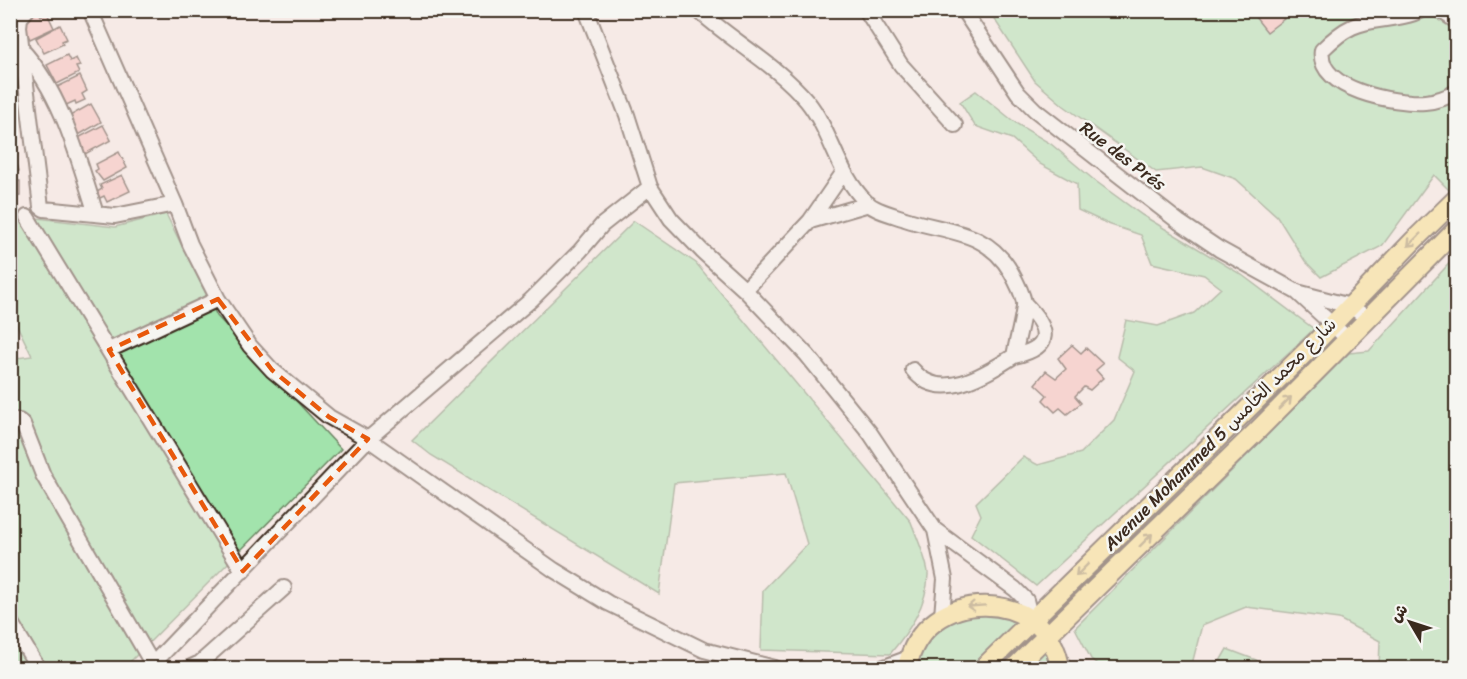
<svg xmlns="http://www.w3.org/2000/svg" width="1467" height="679" viewBox="0 0 1467 679" font-family="Sriracha,'Playpen Sans Arabic',sans-serif">
  <style>
    .green { fill: #a2e3ac; stroke: #6e8665; stroke-width: 1.5 }
    .building { fill: #f7bbb6; stroke: #3b2a1e; stroke-width: 1.5 }
    .lines { fill: none; stroke-linecap: round; stroke-linejoin: round }
    .minor-casing { stroke: #3b2a1e; stroke-width: 18 }
    .major-casing { stroke: #3b2a1e; stroke-width: 22 }
    .minor { stroke: #f6f6f2; stroke-width: 14 }
    .major { stroke: #f9e181; stroke-width: 18 }
    .oneway { stroke: #9a8650 }
    .marked { fill: none; stroke: #e8590c; stroke-width: 4.5; stroke-dasharray: 12 8; stroke-linejoin: round }
    .labels { text-anchor: middle; dominant-baseline: central; stroke-width: 5; stroke-linejoin: round; paint-order: stroke }
    .street-label { font-size: 18px; fill: #3b2a1e; stroke: #f6f6f2 }
  </style>
  <rect width="100%" height="100%" fill="#f6eae6"/>
  <filter id="ink" filterUnits="userSpaceOnUse"><feTurbulence type="fractalNoise" baseFrequency=".0167" numOctaves="2"/><feDisplacementMap in="SourceGraphic" scale="12" xChannelSelector="R" yChannelSelector="G"/><feConvolveMatrix kernelMatrix="1 2 1 2 8 2 1 2 1" color-interpolation-filters="sRGB"/></filter>
  <g filter="url(#ink)">
    <path class="green" d="M989,11H1456V191L1453,194L1434,175L1382,246L1321,277L1305,261L1277,216L1236,179L1202,167L1156,172L1064,106L1035,81Z
      M976,91L1017,124L1051,144L1094,180L1142,215L1242,275L1314,329L1036,586L971,535L981,515L976,503L1023,457L1038,465L1081,453L1114,420L1135,371L1117,357L1126,320L1158,326L1194,313L1221,288L1204,275L1152,263L1141,235L1108,224L1078,210L1077,184L1040,164L1012,139L975,126L960,102Z
      M166,214L217,316L341,449L124,668H11L10,359L32,356L11,313V215L115,227Z
      M634,221L696,263L911,522C915,533 929,565 928,575C927,606 908,632 890,654L761,650L763,590L807,544L786,473L674,483L659,594L431,455L412,440Z
      M1456,256V668H1379L1380,641L1339,619L1246,607L1202,625L1191,668H1102L1091,659L1075,628L1349,353L1369,351Z
      M977,613L1002,615L1015,623L970,668H916C920,648 934,628 953,619C960,616 969,615 977,613Z
      M1227,649L1256,660L1266,668H1216Z
      M1045,650L1052,668H1028Z"/>
    <path class="building" d="M1252,10H1276L1284,19L1267,32L1251,12Z
      M39,12L41,16L47,13L54,28L30,39L21,20Z
      M60,25L67,39L62,41L63,44L44,53L36,38Z
      M67,55L70,61L76,58L80,66L76,67L79,73L57,84L47,65Z
      M80,76L87,91L82,94L85,100L76,104L75,101L64,106L55,88Z
      M91,104L101,122L77,136L68,117Z
      M10,121H13L15,138L10,139Z
      M103,125L111,140L85,154L78,138Z
      M12,150L13,159L16,160L19,171L10,173Z
      M119,152L127,168L103,181L95,171L98,169L96,164Z
      M122,175L130,191L107,202L104,196L100,198L97,192L102,189L100,185Z
      M10,176H13V181H20V196L10,197Z
      M1072,345L1081,353L1086,348L1103,364L1096,370L1103,378L1090,390L1084,387L1075,396L1081,403L1067,414L1060,408L1055,412L1043,400L1047,395L1035,384L1046,371L1056,378L1066,369L1058,358Z"/>
    <g class="lines">
      <g class="minor-casing">
        <path id="minor" d="M27,10L20,18L19,27L41,207L44,209L115,216L175,204
          M90,10L175,204L190,244L218,299L250,346L272,370L329,417L368,439L554,570L608,603L704,650L775,668
          M586,10L627,115L650,187L671,219L702,251L745,290L807,355L870,433L935,530L1015,589L1026,600L1031,620
          M698,10C733,42 777,65 807,101C832,132 837,174 867,203C876,211 894,215 905,219C947,233 986,229 1011,272C1016,281 1022,292 1024,302C1025,311 1016,344 1014,356C986,374 940,404 913,370
          M866,10L901,65L955,125
          M963,10L1018,93L1035,110L1179,222L1219,249L1297,292L1350,306L1369,319
          M1421,10C1400,21 1373,17 1352,27C1341,32 1331,41 1322,50C1316,90 1396,104 1425,102C1437,101 1446,98 1456,92
          M1440,10L1456,21
          M21,49C62,93 78,158 96,214
          M27,217L243,571
          M810,221L843,173
          M745,290L810,221L869,204
          M1298,293L1349,340
          M109,350L218,299
          M1014,356C1054,347 1050,329 1024,303
          M10,419L19,421L23,424L43,475L153,665L163,668
          M935,530L945,579L942,616
          M10,621L38,668
          M149,668L368,439L531,300L580,251L602,225L650,187
          M189,668L200,663L284,588
          M882,668L909,658"/>
      </g>
      <g class="major-casing">
        <path id="major" d="M907,668C923,583 1049,587 1060,668
          M983,668L1315,343L1413,241L1456,199
          M1014,668L1258,430L1456,230"/>
      </g>
      <use href="#minor" class="minor"/>
      <use href="#major" class="major"/>
    </g>
    <defs><path id="oneway-shaft" d="M-6 0H5M1.5-3L5.5 0L1.5 3" fill="none" stroke-width="1.6" stroke-linecap="round" stroke-linejoin="round" transform="scale(1.5)"/></defs>
    <g class="oneway">
      <use href="#oneway-shaft" transform="translate(1414 240) rotate(135)"/>
      <use href="#oneway-shaft" transform="translate(1285 403) rotate(-45)"/>
      <use href="#oneway-shaft" transform="translate(1146 540) rotate(-45)"/>
      <use href="#oneway-shaft" transform="translate(1082 570) rotate(135)"/>
      <use href="#oneway-shaft" transform="translate(976 606) rotate(176)"/>
    </g>
  </g>
  <path d="M0 0H1467V679H0ZM218,299L272,370L329,417L368,439L243,571L109,350Z" fill="#f6eae6" fill-opacity=".55" fill-rule="evenodd"/>
  <path class="marked" d="M218,299L272,370L329,417L368,439L243,571L109,350Z"/>
  <g class="labels">
    <g class="street-label">
      <text transform="translate(1123 156) rotate(37)">Rue des Prés</text>
      <text transform="translate(1220 434) rotate(-45)">Avenue Mohammed 5 شارع محمد الخامس</text>
    </g>
  </g>
  <rect width="1467" height="679" fill="none" stroke="#f6f6f2" stroke-width="36"/>
  <rect x="18" y="18" width="1431" height="643" fill="none" stroke="#3b2a1e" stroke-width="2" filter="url(#ink)"/>
  <g transform="translate(1410 622) rotate(309)" stroke="#f6f6f2" stroke-width="4.5" paint-order="stroke">
  <path d="M0-4.5L10 22L0 15L-10 22Z" fill="#3b2a1e"/>
  <text y="-9" font-size="16" font-weight="bold" text-anchor="middle" fill="#3b2a1e">ش</text>
  </g>
</svg>
